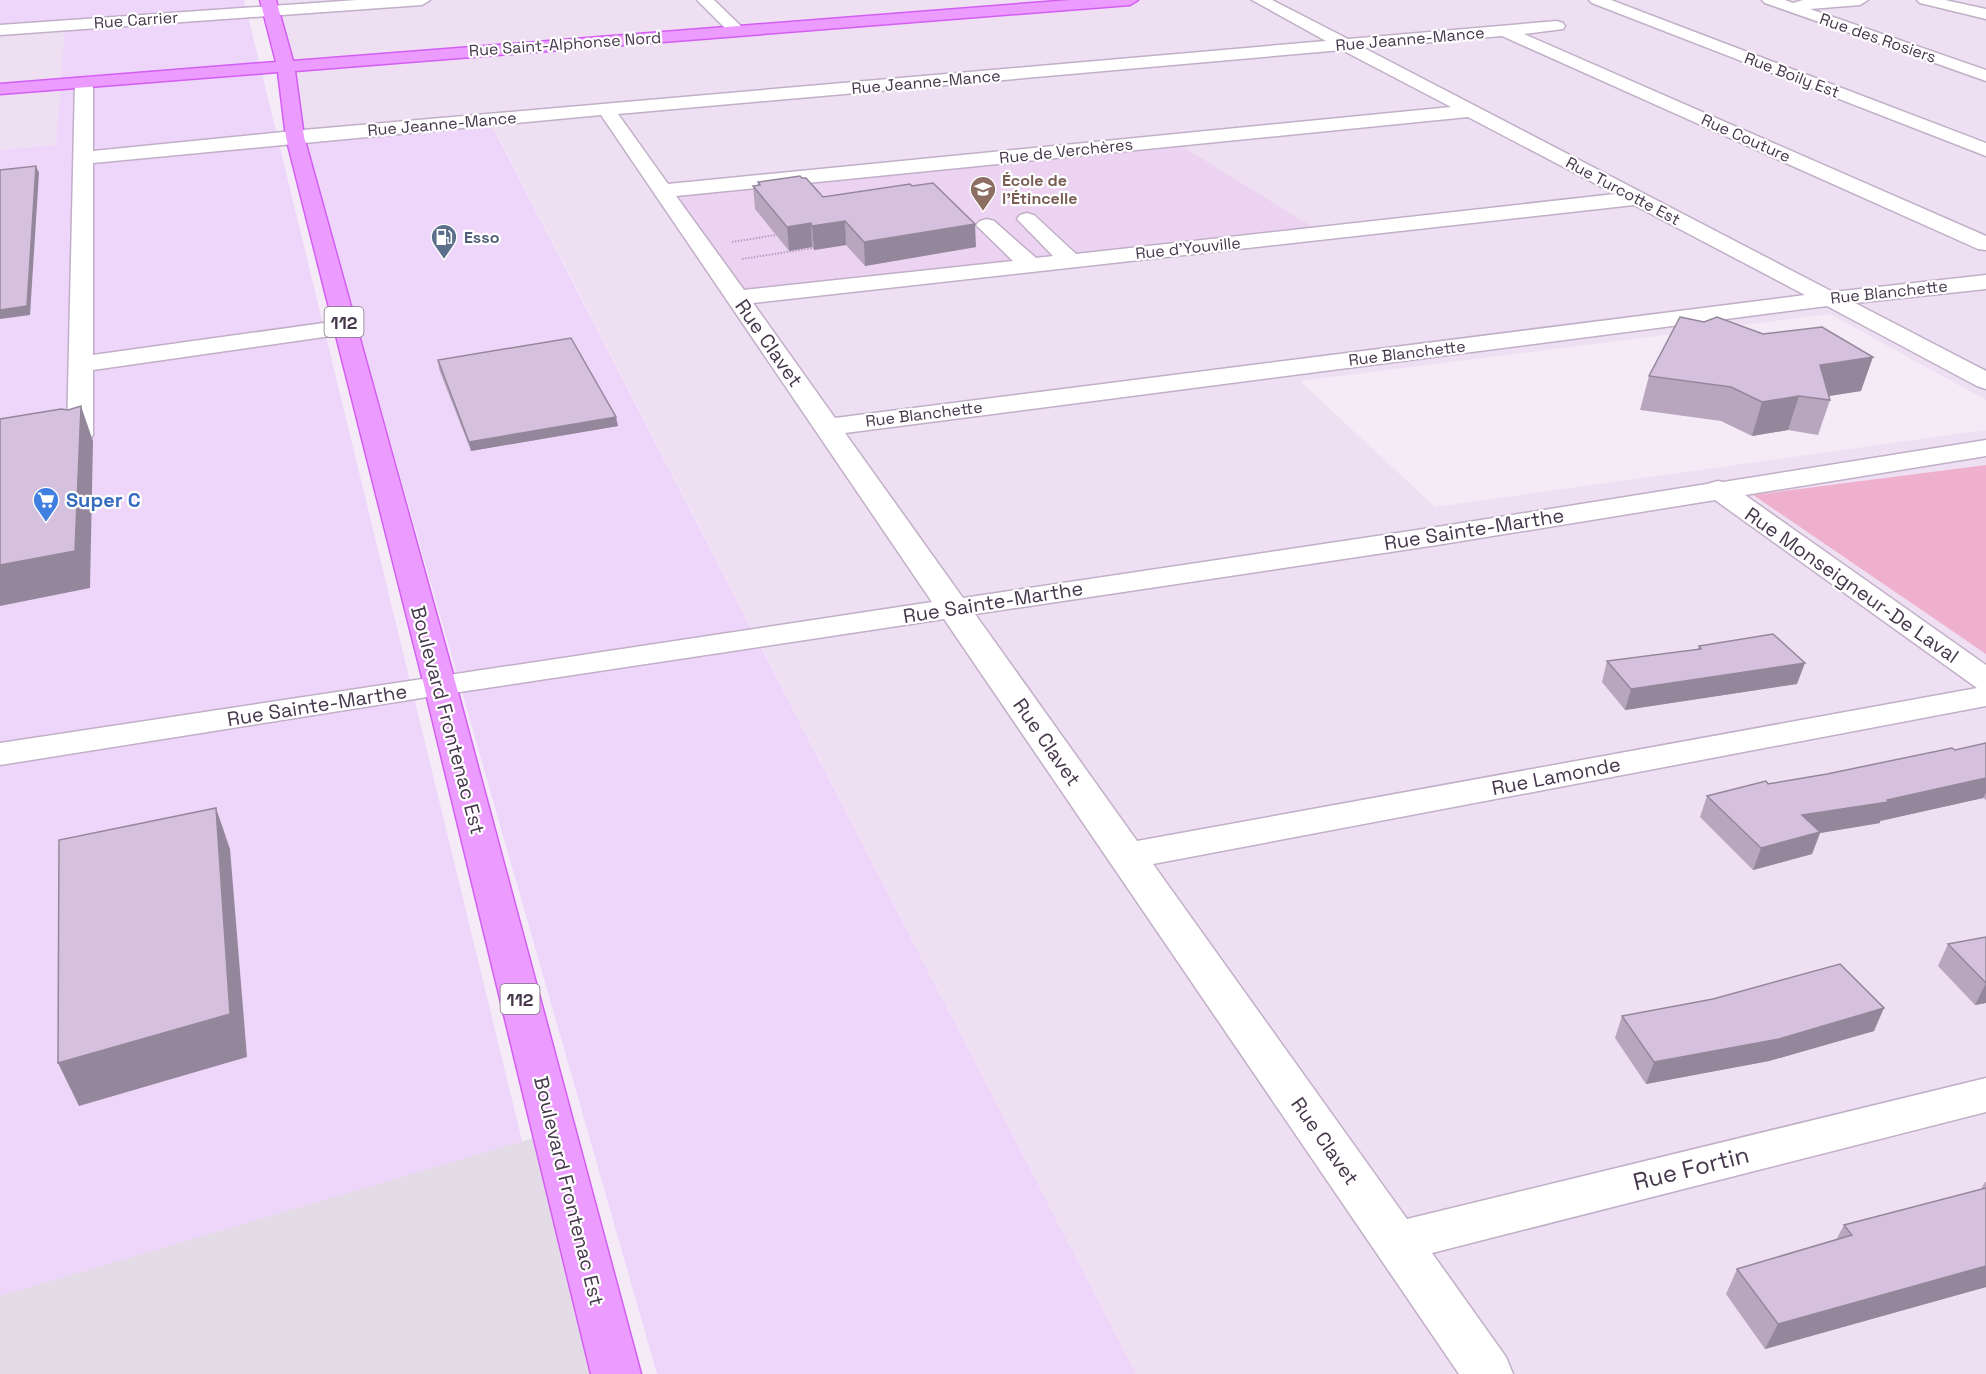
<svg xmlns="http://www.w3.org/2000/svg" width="1986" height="1374" viewBox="0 0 1986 1374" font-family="'Space Grotesk',sans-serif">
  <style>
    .residential { fill: #eedff2 }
    .commercial { fill: #eed5fa }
    .industrial { fill: #e3dce7 }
    .education { fill: #ecd3f1 }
    .green { fill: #efb0cd }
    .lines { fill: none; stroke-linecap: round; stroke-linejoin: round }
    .minor-casing { stroke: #c1afc7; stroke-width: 3 }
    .major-casing { stroke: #d35ef2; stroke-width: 3 }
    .path { stroke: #bc9bc7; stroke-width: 2; stroke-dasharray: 1.5 1.5; stroke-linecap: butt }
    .minor { fill: #fff; fill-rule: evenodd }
    .major { fill: #ec9bff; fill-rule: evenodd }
    .wall { fill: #b7a6be }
    .shaded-wall { fill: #95879b }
    .building { fill: #d5c1dd; stroke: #95879b; stroke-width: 1.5 }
    .labels { text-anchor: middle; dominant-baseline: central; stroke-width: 4.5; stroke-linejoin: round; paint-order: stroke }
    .far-street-label { font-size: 16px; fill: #46374c; stroke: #fff }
    .far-education-label { font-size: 16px; font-weight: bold; fill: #785e54; stroke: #fff; text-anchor: start }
    .far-service-label { font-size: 16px; font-weight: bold; fill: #4e5e75; stroke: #fff; text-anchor: start }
    .shield { fill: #fff; stroke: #7e7382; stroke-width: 1.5 }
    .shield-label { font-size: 18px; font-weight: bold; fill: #46374c }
    .street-label { font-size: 20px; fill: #46374c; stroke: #fff }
    .shop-label { font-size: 20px; font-weight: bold; fill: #366cbe; stroke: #fff; text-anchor: start }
    .near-street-label { font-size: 24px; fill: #46374c; stroke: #fff }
  </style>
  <rect width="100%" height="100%" fill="#f4ebf7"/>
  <path class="residential" d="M268,0H1986V400L1830,314L1300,381L1435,507L1986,430V465L1754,496L1986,654V1374H1136L490,120L295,137Z
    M65,25L56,145L0,150V30Z"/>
  <path class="commercial" d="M0,0H244L525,1153L0,1302V150L56,145L65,26L0,30Z
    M489,120L1136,1374H657L303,136Z"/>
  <path class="industrial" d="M554,1132L616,1374H0V1296Z"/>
  <path class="education" d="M1172,140L1322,233L737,298L663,191Z"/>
  <path class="green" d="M1986,465V654L1753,495Z"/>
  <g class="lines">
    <g class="minor-casing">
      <path id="minor" d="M357,0H430L422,5L0,35V25Z
        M697,0H714L743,28L745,31L743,34H731Z
        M1252,0H1272L1348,39L1557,21L1563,23L1565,26L1563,29L1524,34L1986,236V250L1978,249L1502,36L1364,48L1833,292L1986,275V289L1855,303L1986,371V389L1977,386L1827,306L845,433L963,598L1437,527L1707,484L1718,481L1723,482L1986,440V456L1745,495L1986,665V706L1153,864L1407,1219L1986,1078V1112L1432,1253L1506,1357L1513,1374H1459L944,619L440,695L0,765V743L932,602L601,115L93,163V355L345,320L353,322L357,327L353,332L345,334L93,370V435L89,441L80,443L71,441L67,435L75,82L78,78H90L93,82V151L303,130L1326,41ZM1342,50L1451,107L668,184L618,114ZM1468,117L1615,194L1076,254L1034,215L1027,213L1020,215L1017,219L1053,256L1036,258L994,221L987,219L980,221L976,225L1013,261L744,290L676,196ZM1634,205L1805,295L835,418L753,303ZM1715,500L1977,688L1137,841L975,614L1437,545Z
        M1589,0H1611L1986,143V156L1592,3Z
        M1762,0H1785L1793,3L1803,0H1868L1860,5L1810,9L1986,70V81L1765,3Z
        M1917,0H1945L1986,9V19L1920,3Z"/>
    </g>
    <g class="major-casing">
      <path id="major" d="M260,0H276L293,61L1071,0H1138L1130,5L295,71L304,137L456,685L641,1374H591L424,685L286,137L278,72L0,94V84L276,62Z"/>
    </g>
    <path class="path" d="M732,242L776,235
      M742,259L813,248"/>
    <use href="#minor" class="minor"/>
    <use href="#major" class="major"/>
  </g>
  <path class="wall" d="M802,178L823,197L976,247L865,266L846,245L814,250L812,247L789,251L755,209L753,186L758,185V182Z
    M1763,334L1861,391L1829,396L1830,400L1818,435L1788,430L1752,436L1721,421L1640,410L1649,376Z
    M438,360L618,426L471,451L439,369Z
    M1699,646L1797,684L1625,710L1602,682L1607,661L1698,649Z
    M1986,743V800L1983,798L1880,821V823L1820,833L1812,854L1753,870L1700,817L1707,796L1768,784L1827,774L1955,750Z
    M1986,937V1003L1975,1005L1938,966L1948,944Z
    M1622,1016L1874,1031L1769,1061L1646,1084L1615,1038Z
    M1985,1182H1986V1287L1765,1349L1726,1294L1737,1269L1836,1240L1844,1225L1981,1189Z"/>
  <path class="shaded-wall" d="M36,166L39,173L30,315L0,319V310Z
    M845,221L846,245L814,250L812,226Z
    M811,223L812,247L789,251L787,227Z
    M975,224L976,247L865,266L864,242Z
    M1873,357L1861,391L1816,398L1820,365Z
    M1799,396L1788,430L1752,436L1762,402Z
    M81,406L93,441L90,588L0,606V565Z
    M616,417L618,426L471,451L469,442Z
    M1805,663L1797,684L1625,710L1631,689Z
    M1986,778V793L1983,798L1880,821V823L1820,833L1812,854L1753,870L1761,848L1802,815L1887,800Z
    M216,808L230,849L247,1057L79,1106L58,1063Z
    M1986,983V1003L1975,1005Z
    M1884,1008L1874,1031L1769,1061L1646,1084L1654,1062Z
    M1986,1266V1287L1765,1349L1778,1324Z"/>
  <path class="building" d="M36,166L27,306L0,310V170Z
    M800,176L802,178H806L823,197L910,184L912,186L933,183L975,224L864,242L845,221L812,226L811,223L787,227L753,186L760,185L758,182Z
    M1680,317L1704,322L1717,317L1763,334L1822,327L1873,357L1820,365L1830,400L1799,396L1762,402L1731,387L1649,376Z
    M571,338L616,417L469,442L438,360Z
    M81,406L75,551L0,565V419L61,409L68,410Z
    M1773,634L1805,663L1631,689L1607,661L1701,649L1699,646Z
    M1986,743V778L1887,800L1888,802L1802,815L1820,832L1761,848L1707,796L1766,781L1768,784L1827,774L1952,748L1955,750Z
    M216,808L230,1014L58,1063L59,840Z
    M1986,937V983L1948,944Z
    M1840,964L1884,1008L1779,1039L1654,1062L1622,1016L1713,999Z
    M1986,1188V1266L1778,1324L1737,1269L1852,1235L1844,1225Z"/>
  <defs>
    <g id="school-pin" transform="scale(1.35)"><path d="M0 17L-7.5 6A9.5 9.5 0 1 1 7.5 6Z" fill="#8d6e63" stroke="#fff"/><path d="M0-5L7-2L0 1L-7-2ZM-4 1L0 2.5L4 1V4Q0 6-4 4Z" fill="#fff"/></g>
    <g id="fuel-pin" transform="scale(1.35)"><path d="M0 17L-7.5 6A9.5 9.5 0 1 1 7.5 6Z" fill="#5c6f8a" stroke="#fff"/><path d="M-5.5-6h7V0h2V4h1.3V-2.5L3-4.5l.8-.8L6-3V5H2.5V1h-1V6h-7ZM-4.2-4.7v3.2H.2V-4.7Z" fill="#fff"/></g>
    <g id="supermarket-pin" transform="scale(1.35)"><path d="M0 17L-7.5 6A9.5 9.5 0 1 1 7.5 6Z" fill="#3f7fe0" stroke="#fff"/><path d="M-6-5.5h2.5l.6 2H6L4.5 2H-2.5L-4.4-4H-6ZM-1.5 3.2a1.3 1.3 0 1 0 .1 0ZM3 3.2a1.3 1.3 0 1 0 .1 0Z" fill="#fff"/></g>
  </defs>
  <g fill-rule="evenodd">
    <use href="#school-pin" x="983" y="189"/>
    <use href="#fuel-pin" x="444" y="237"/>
    <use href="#supermarket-pin" x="46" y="500"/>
  </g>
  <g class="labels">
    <g class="far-street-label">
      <text transform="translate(136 20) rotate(-4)">Rue Carrier</text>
      <text transform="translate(1878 38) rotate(19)">Rue des Rosiers</text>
      <text transform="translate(1410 39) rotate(-5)">Rue Jeanne-Mance</text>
      <text transform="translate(565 44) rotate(-4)">Rue Saint-Alphonse Nord</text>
      <text transform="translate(1792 75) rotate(21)">Rue Boily Est</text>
      <text transform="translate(926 82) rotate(-5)">Rue Jeanne-Mance</text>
      <text transform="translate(442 124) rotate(-5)">Rue Jeanne-Mance</text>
      <text transform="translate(1746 138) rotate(24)">Rue Couture</text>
      <text transform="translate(1066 151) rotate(-6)">Rue de Verchères</text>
      <text transform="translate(1623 191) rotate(28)">Rue Turcotte Est</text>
      <text transform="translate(1188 248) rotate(-6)">Rue d'Youville</text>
      <text transform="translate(1889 292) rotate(-6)">Rue Blanchette</text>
      <text transform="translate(1407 353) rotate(-7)">Rue Blanchette</text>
      <text transform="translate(924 414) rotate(-7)">Rue Blanchette</text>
    </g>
    <g class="far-education-label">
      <text x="1002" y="180">École de<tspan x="1002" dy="18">l'Étincelle</tspan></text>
    </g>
    <g class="far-service-label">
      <text x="464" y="237">Esso</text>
    </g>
    <g class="shield">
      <rect x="324.5" y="307" width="39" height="30" rx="4.5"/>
      <rect x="500.5" y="984" width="39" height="30" rx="4.5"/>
    </g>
    <g class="shield-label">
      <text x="344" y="322">112</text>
      <text x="520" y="999">112</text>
    </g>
    <g class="street-label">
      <text transform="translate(769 343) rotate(55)">Rue Clavet</text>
      <text transform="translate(1474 529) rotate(-9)">Rue Sainte-Marthe</text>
      <text transform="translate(1852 585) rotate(35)">Rue Monseigneur-De Laval</text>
      <text transform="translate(993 602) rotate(-9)">Rue Sainte-Marthe</text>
      <text transform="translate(317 705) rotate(-9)">Rue Sainte-Marthe</text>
      <text transform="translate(448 720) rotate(75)">Boulevard Frontenac Est</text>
      <text transform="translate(1047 742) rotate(55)">Rue Clavet</text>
      <text transform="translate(1556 776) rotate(-11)">Rue Lamonde</text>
      <text transform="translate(1325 1141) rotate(55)">Rue Clavet</text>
      <text transform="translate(569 1191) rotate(76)">Boulevard Frontenac Est</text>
    </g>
    <g class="shop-label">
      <text x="66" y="500">Super C</text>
    </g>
    <g class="near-street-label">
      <text transform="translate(1691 1168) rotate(-14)">Rue Fortin</text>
    </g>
  </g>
</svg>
